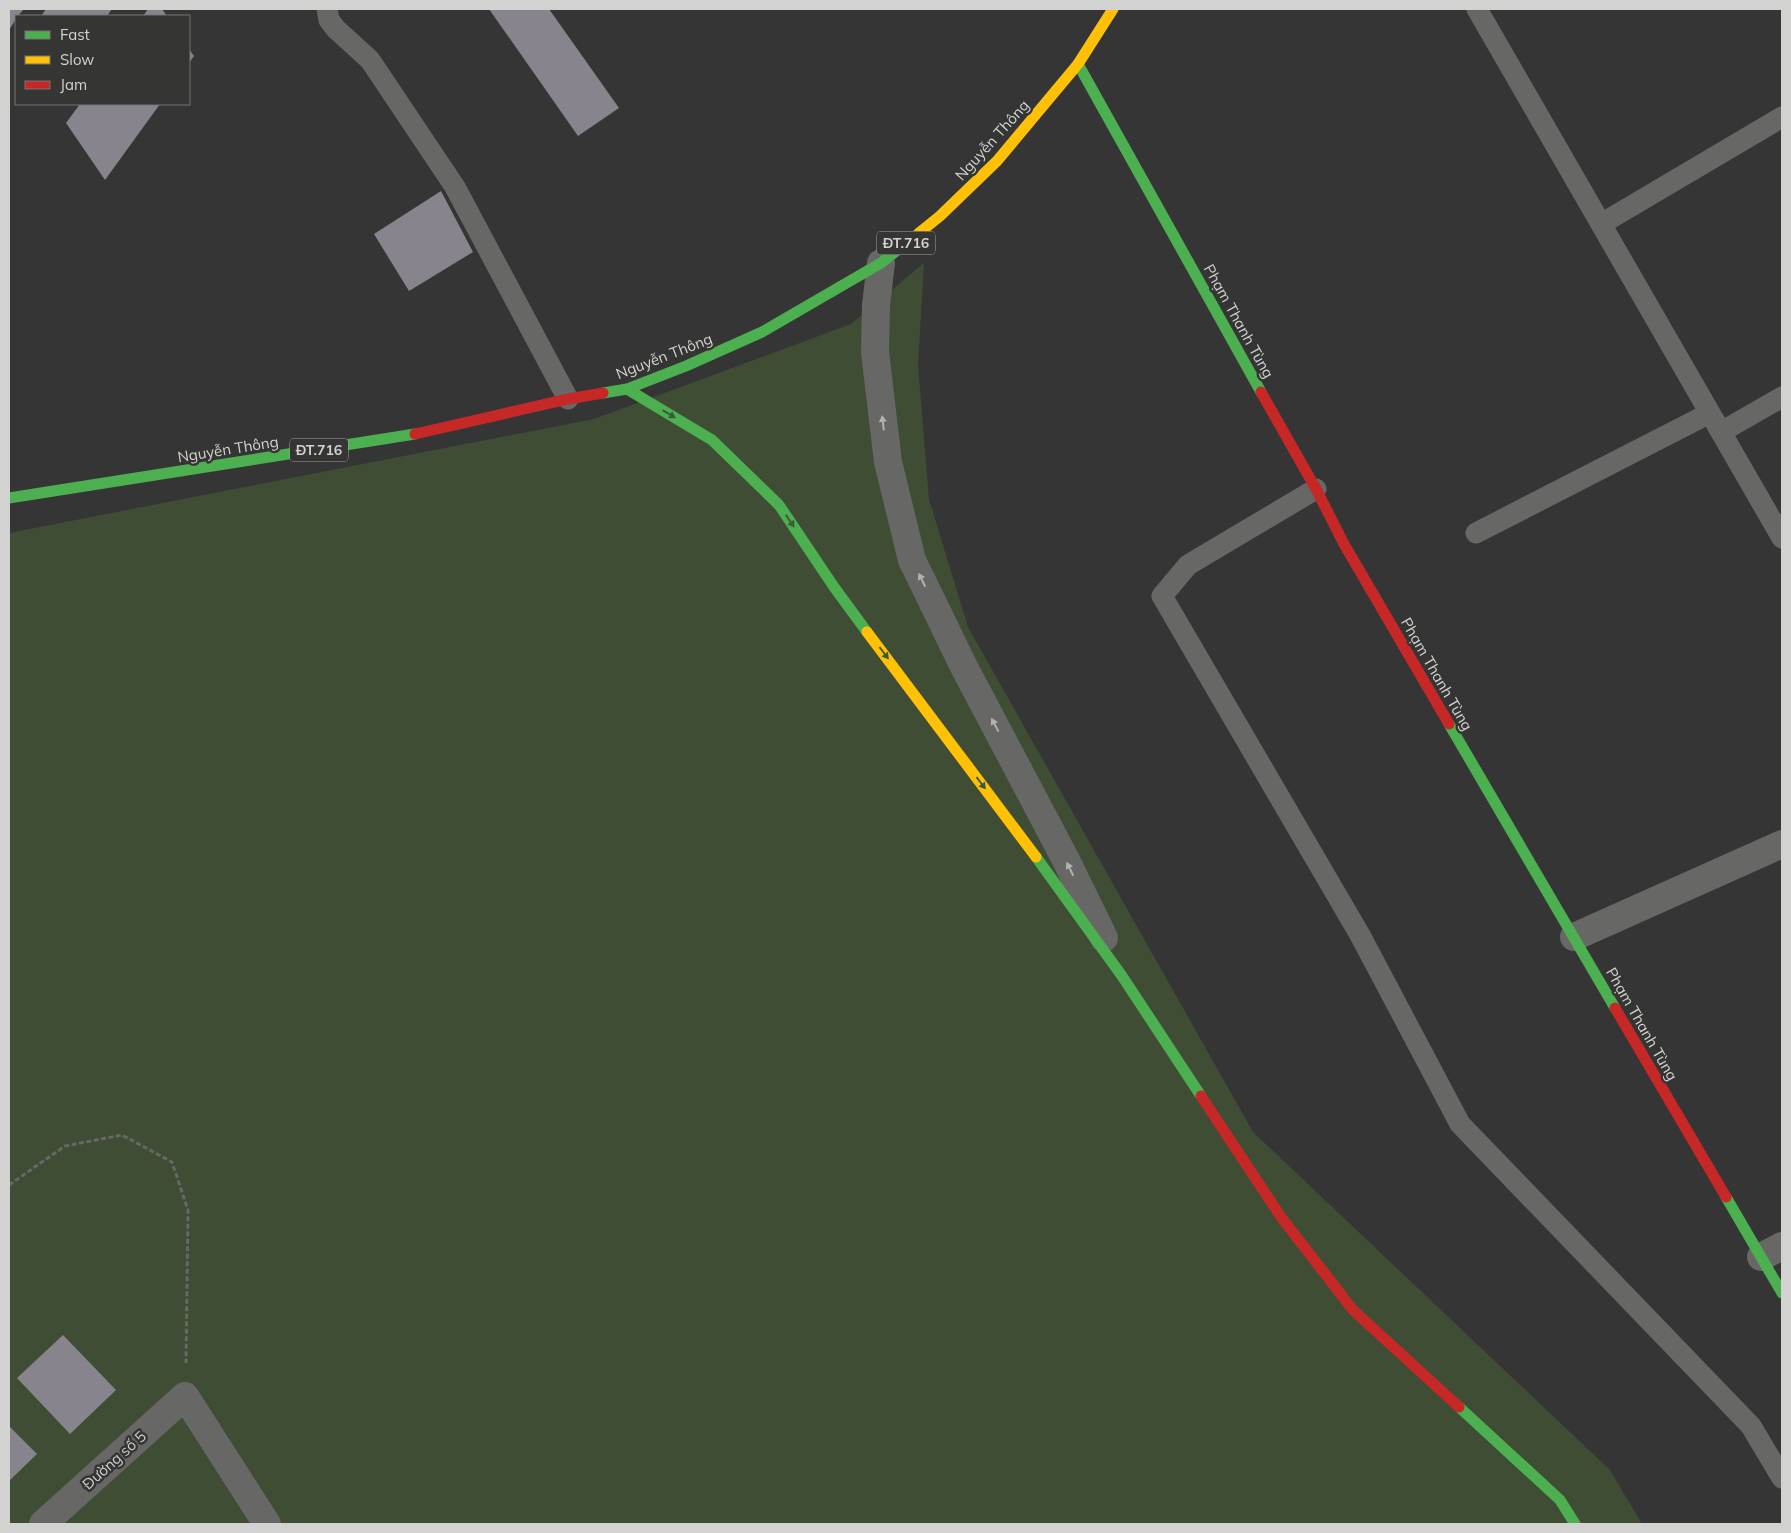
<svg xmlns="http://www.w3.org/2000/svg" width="1791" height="1533" viewBox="0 0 1791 1533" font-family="Mulish,sans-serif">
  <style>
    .green { fill: #3f4d34 }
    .building { fill: #88848e }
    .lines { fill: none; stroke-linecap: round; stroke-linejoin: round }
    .path { stroke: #676766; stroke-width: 3; stroke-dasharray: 5 2.5; stroke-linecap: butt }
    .lane { stroke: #676766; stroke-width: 21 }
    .street { stroke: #676766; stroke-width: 28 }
    .fast { stroke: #4caf50; stroke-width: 11 }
    .slow { stroke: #ffc107; stroke-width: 11 }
    .jam { stroke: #c62828; stroke-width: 11 }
    .oneway { fill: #3c5a3c }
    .oneway2 { fill: #b2b3b1 }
    .labels { text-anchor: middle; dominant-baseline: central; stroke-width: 5; stroke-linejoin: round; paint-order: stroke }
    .shield { fill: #353634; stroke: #a3a4a2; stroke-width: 1 }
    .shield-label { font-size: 14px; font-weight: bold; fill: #d2d3d1 }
    .street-label { font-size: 15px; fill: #d2d3d1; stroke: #353634 }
  </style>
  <rect width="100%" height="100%" fill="#353535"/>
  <path class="green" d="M924,263L918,365L929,499L968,627L1253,1132L1610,1470L1642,1524H9V533L594,419L851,324Z"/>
  <path class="building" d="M9,9H24L18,16H16V19L9,30Z
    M46,9H112L107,16H41Z
    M148,9H162L167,16H143Z
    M489,9H549L619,108L578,136Z
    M189,49L194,56L189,63Z
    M80,104H160L105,180L66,123Z
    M441,191L473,252L409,291L374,234Z
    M63,1335L116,1390L70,1434L17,1378Z
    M9,1426L37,1454L9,1481Z"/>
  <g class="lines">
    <path class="path" d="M9,1185L65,1146L122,1135L172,1162L188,1210L186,1363"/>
    <path class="lane" d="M327,9L329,20L336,29L370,60L455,187L568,399
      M1477,9L1782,538
      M1601,224L1782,117
      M1721,432L1782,397
      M1316,489L1188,565L1162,596L1360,935L1460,1124L1751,1426L1782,1478
      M1476,533L1710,413"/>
    <path class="street" d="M881,263L876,305L875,352L888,462L912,560L964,667L1066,860L1104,938
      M1574,937L1782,844
      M1761,1257L1782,1246
      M43,1524L185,1396L267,1524"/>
    <path class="fast" d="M1078,64L1261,392
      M627,389L712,440L779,505L834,587L867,632
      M603,393L627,389L686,366L762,332L881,263L919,233
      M9,498L415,434
      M1449,724L1615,1008
      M1036,857L1122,976L1201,1096
      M1726,1197L1782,1293
      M1459,1407L1560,1500L1575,1524"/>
    <path class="slow" d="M919,233L940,216L997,161L1078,64L1113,9
      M867,632L1036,857"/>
    <path class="jam" d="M1261,392L1316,489L1344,544L1449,724
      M415,434L568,399L603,393
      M1615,1008L1726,1197
      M1201,1096L1281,1217L1353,1310L1459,1407"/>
  </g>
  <defs><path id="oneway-solid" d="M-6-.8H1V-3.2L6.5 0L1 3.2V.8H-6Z" transform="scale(1.25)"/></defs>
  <g class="oneway">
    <use href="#oneway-solid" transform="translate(669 414) rotate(31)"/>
    <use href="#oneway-solid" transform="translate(790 521) rotate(56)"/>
    <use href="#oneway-solid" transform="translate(884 653) rotate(53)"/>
    <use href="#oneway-solid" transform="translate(981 783) rotate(53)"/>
  </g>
  <g class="oneway2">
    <use href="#oneway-solid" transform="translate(883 423) rotate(-97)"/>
    <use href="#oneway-solid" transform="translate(922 580) rotate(-116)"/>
    <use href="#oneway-solid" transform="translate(995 725) rotate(-118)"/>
    <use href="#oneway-solid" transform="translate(1070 869) rotate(-116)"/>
  </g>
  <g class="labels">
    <g class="shield">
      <rect x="877" y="231.5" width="58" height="23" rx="4"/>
      <rect x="290" y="438.5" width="58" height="23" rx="4"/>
    </g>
    <g class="shield-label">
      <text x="906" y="243">ĐT.716</text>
      <text x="319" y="450">ĐT.716</text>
    </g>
    <g class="street-label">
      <text transform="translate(992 140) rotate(-48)">Nguyễn Thông</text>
      <text transform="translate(1239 321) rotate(61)">Phạm Thanh Tùng</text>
      <text transform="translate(664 356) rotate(-21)">Nguyễn Thông</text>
      <text transform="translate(228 449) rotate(-9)">Nguyễn Thông</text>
      <text transform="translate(1437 674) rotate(60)">Phạm Thanh Tùng</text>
      <text transform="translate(1642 1024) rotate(60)">Phạm Thanh Tùng</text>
      <text transform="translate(114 1460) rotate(-42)">Đường số 5</text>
    </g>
  </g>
  <rect width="1791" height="1533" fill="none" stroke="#d2d3d1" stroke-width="20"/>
  <rect x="15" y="15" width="175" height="90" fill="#353634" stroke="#747573"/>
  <rect x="25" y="31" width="25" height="8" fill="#4caf50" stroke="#747573"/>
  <text x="60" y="40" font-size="15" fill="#d2d3d1">Fast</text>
  <rect x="25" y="56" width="25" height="8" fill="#ffc107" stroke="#747573"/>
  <text x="60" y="65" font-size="15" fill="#d2d3d1">Slow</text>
  <rect x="25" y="81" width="25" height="8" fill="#c62828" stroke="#747573"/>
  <text x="60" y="90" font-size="15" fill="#d2d3d1">Jam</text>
</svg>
